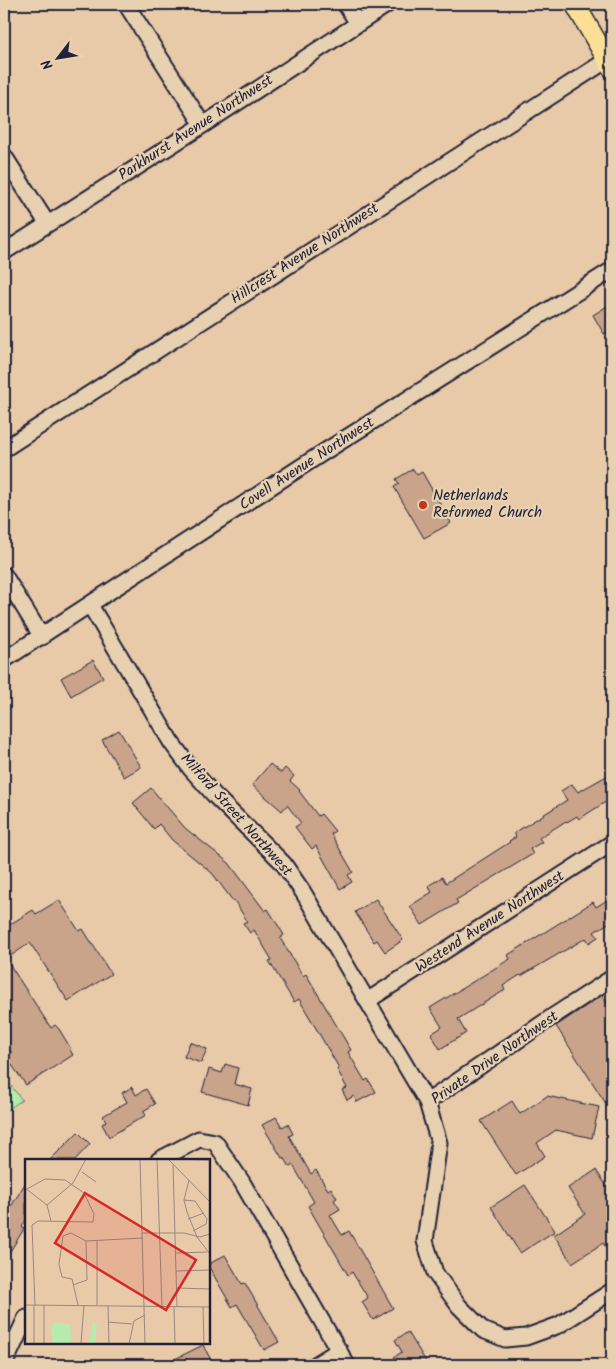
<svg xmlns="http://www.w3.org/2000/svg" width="616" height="1369" viewBox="0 0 616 1369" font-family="Kalam,sans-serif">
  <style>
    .green { fill: #b6ebad; stroke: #6c8674 }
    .building { fill: #c9a38a; stroke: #22223b }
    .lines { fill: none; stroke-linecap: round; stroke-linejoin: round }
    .minor-casing { stroke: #22223b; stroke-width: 19 }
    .major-casing { stroke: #22223b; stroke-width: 22 }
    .minor { stroke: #e8d1b0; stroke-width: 15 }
    .major { stroke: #fbdf96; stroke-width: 19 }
    .poi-dot { fill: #c8321e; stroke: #e8d1b0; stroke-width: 2 }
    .labels { text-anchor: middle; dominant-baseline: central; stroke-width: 4.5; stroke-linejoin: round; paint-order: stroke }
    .street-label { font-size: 15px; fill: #22223b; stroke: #e8d1b0 }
    .poi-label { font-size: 15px; fill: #22223b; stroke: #e8d1b0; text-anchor: start }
    .inset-road { fill: none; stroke: #99877d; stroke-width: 1 }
    .view { fill: #d62828; fill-opacity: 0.15; stroke: #d62828; stroke-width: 2.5 }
    .inset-edge { fill: none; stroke: #22223b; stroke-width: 2.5 }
  </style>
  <rect width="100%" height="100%" fill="#e8caa9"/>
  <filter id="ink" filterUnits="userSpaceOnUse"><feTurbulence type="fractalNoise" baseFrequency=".02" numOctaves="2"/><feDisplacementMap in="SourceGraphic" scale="10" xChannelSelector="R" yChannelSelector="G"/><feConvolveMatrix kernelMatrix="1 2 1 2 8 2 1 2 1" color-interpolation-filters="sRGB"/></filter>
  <g filter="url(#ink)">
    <path class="green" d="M4,1077L22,1100L4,1112Z"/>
    <path class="building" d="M612,303V329L604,334L593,315Z
      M413,469L417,475L422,472L451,523L424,538L394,487L399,484L396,479Z
      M93,660L103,677L71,696L61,678Z
      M119,730L141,767L124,777L102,740Z
      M270,764L281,773L285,768L294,776L290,781L300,790L299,791L318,816L321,814L335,831L331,834L353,872L348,875L352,882L340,889L316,846L312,849L295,827L301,823L287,805L282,811L252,785Z
      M612,773V798L579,819L577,816L567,822L566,821L539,838L542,842L530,849L533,854L456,900L458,903L422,925L410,906L432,892L428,886L442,877L446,883L510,842L509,841L516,837L514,833L567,800L561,791L572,784L578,792Z
      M151,788L185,828L229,863L265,911L268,909L284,935L280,938L303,976L306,974L351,1050L348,1052L365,1081L368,1079L376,1092L357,1102L354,1096L347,1100L342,1090L347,1088L337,1069L339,1068L299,999L294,1002L269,961L272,960L254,930L250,933L243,923L247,921L234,900L233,901L212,873L172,840L159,824L154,829L133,803Z
      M612,897V921L594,932L598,937L589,943L586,938L521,976L520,975L503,986L505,990L458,1019L466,1033L440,1049L431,1034L442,1027L430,1008L510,959L508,955L593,902L596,907Z
      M376,899L403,940L385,952L377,940L374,942L355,912Z
      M59,900L79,931L83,929L111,974L68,1001L30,943L6,959L51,1028L55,1025L59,1029L71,1049L70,1050L73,1055L26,1085L9,1061L10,1060L8,1056L12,1053L4,1041V928L33,910L36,914Z
      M602,995L612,1011V1113L556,1026Z
      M190,1042L207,1049L201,1063L184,1057Z
      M225,1064L238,1068L234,1084L252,1089L248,1105L202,1092L209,1069L222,1073Z
      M132,1087L136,1095L146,1089L155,1104L143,1111L146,1115L109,1137L102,1124L106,1121L103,1116L127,1102L122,1093Z
      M547,1096L599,1107L592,1138L556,1130L537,1143L545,1156L516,1175L481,1121L512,1101L520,1114Z
      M276,1117L282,1127L288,1124L293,1134L289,1136L311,1174L316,1170L328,1190L331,1188L337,1198L334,1200L340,1209L330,1215L342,1235L349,1231L393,1308L373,1320L362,1302L368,1298L352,1272L348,1275L308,1206L314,1202L293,1165L290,1167L284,1157L282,1158L262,1125Z
      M78,1132L90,1144L75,1160H50Z
      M596,1170L612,1194V1257L603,1243L572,1263L554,1235L585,1214L568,1188Z
      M26,1182V1220L22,1227L24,1229L4,1261V1218Z
      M525,1185L555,1231L520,1253L491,1207Z
      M225,1255L242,1284L245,1283L279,1342L264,1350L237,1304L232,1307L209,1267V1264Z
      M408,1332L428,1365H399L394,1357L402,1352L395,1340Z
      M203,1345L211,1360L200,1365H163Z"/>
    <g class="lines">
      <g class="minor-casing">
        <path id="minor" d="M126,4L203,125
          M345,4L358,23
          M4,156L47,223
          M4,252L203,125L388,4
          M4,449L607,60
          M4,575L42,637
          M90,605L171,742L191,769L216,797L283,863L303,892L427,1102L439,1143L425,1241L435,1273L459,1306L483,1330L505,1339L526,1337L559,1325L612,1291
          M4,660L324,452L612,270
          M367,1001L612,843
          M427,1102L552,1017L612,978
          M159,1160L199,1139L215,1142L242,1182L347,1365
          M4,1365L26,1318
          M315,1365L339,1350"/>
      </g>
      <g class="major-casing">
        <path id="major" d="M575,4L612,68"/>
      </g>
      <use href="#minor" class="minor"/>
      <use href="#major" class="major"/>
    </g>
  </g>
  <circle class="poi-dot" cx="423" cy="505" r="5"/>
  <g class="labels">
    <g class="street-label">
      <text transform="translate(196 128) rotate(-33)">Parkhurst Avenue Northwest</text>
      <text transform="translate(305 254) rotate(-33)">Hillcrest Avenue Northwest</text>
      <text transform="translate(307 464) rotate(-33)">Covell Avenue Northwest</text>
      <text transform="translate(236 815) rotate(48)">Milford Street Northwest</text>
      <text transform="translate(490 922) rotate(-33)">Westend Avenue Northwest</text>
      <text transform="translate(495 1058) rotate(-35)">Private Drive Northwest</text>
    </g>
    <g class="poi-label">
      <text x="433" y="496">Netherlands<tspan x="433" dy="17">Reformed Church</tspan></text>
    </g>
  </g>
  <g transform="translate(25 1159)">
    <rect width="185" height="185" fill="#e8caa9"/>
    <path d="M68,162L72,166L70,185H64ZM29,163L45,166L47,185H28L26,171Z" fill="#b6ebad"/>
    <path class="inset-road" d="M115,0L120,185M132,0L137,148M143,0L185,1M143,0L185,43M148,6L152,148M57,13L71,23M164,21L159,41L162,53L172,78L185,95M0,29L22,46L26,62M2,30L20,20L40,21L59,34L69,55L68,63L13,62L7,66L10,146M159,41L170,42L182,60L181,65L168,72M22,46L48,24L61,0M163,60L179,54M117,74H159L175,78L185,75M72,82V146M151,94L182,93M151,112L185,111M48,126L62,121L61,82M152,129L185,130M0,146L185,148M9,146V185M19,146V185M53,146L47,120L37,118L34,105L38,77L46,74L61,82L118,79M83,147L84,185M149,148L150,185M178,148L179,185M83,163L107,165M56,185L59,146M104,185L109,162L120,156"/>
    <path class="view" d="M60,34L171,101L141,151L30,84Z"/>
    <rect width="185" height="185" class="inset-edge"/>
  </g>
  <rect width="616" height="1369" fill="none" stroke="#e8d1b0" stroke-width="20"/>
  <rect x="10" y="10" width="596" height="1349" fill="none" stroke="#22223b" stroke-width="2" filter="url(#ink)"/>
  <g transform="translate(58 58) rotate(239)" stroke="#e8d1b0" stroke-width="4" paint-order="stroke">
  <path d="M0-4L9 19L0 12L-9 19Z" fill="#22223b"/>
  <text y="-8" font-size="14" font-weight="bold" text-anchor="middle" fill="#22223b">N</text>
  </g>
</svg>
